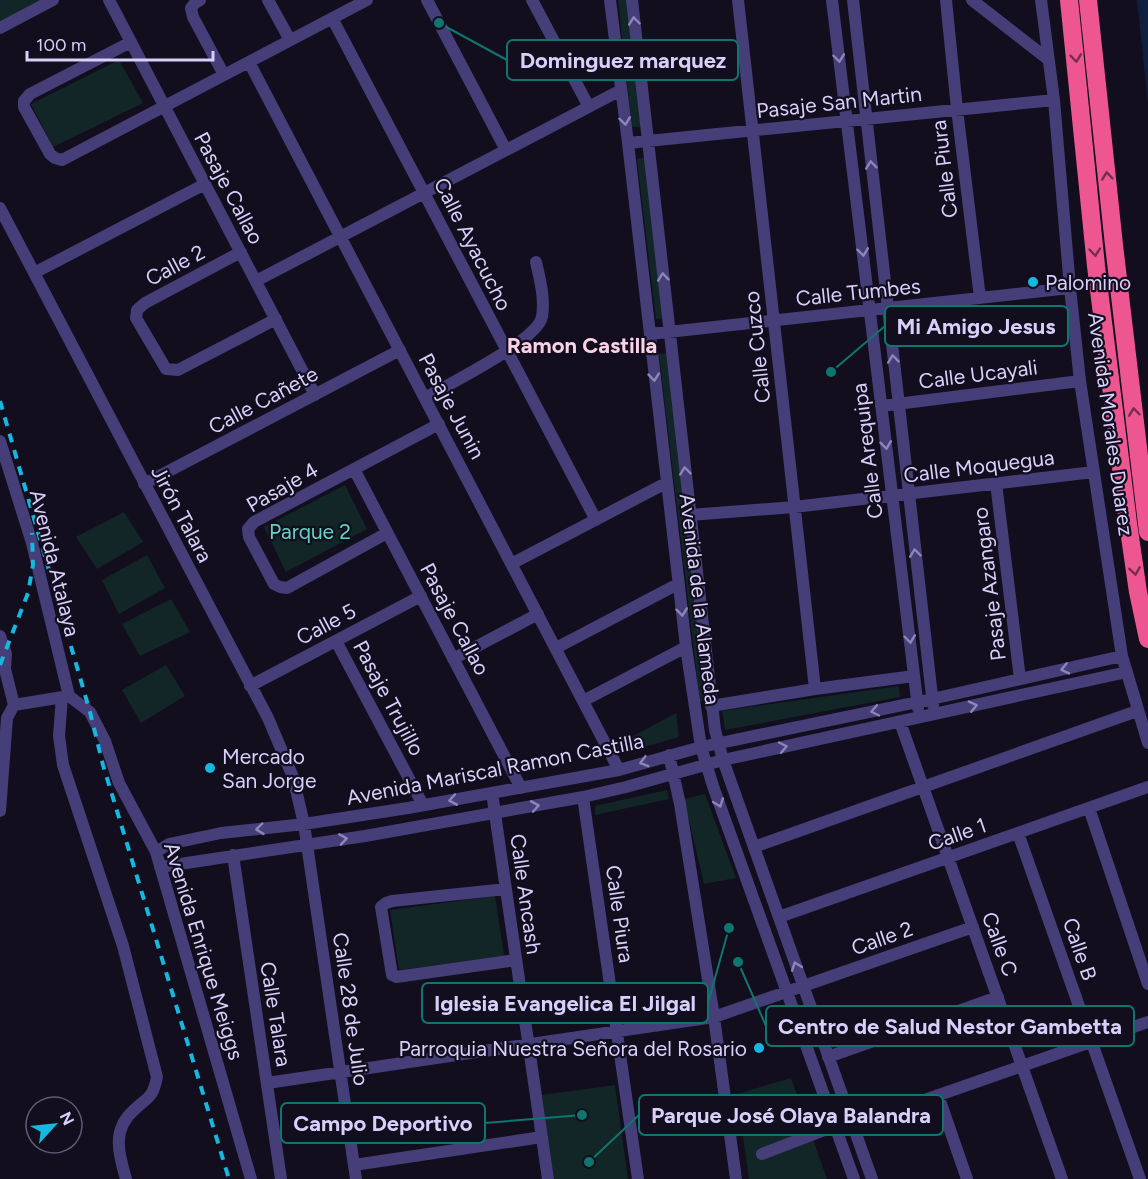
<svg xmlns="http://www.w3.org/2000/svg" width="1148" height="1179" viewBox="0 0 1148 1179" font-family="Figtree,sans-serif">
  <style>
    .green { fill: #122627 }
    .water { fill: #111f3e }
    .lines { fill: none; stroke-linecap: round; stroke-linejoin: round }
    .minor { stroke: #453e78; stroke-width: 12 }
    .highway { stroke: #ee5691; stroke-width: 18 }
    .rail { stroke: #16b8e0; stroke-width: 4; stroke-dasharray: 9 8; stroke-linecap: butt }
    .oneway { stroke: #8e86b9 }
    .oneway2 { stroke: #752e52 }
    .poi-dot { fill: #16b8e0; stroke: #120e1e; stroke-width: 2 }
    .labels { text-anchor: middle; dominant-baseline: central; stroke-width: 4.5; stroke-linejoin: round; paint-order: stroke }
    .street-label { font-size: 21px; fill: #d8cffa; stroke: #120e1e }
    .poi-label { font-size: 21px; fill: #d8cffa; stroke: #120e1e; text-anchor: start }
    .park-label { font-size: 21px; fill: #63d2c1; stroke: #120e1e }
    .neighbourhood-label { font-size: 22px; font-weight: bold; fill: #fbd1e8; stroke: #120e1e }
    .leader { fill: none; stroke: #0f766e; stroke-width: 2 }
    .callout-dot { fill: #0f766e; stroke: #120e1e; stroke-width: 2 }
    .callout { fill: #120e1e; stroke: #0f766e; stroke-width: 2 }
    .callout-label { font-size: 22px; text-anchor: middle; font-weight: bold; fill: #d8cffa }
  </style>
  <rect width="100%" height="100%" fill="#120e1e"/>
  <path class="green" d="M0,0H42L0,22Z
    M618,0H628L645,127H632Z
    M119,60L143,103L53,147L31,104Z
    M647,157L667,318L656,319L637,159Z
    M670,353L710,701H700L659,354Z
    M345,485L367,529L286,572L264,527Z
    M124,512L143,542L97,569L76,537Z
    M147,555L165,588L119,614L102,580Z
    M171,599L190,632L140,656L122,624Z
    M166,665L185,696L141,723L122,690Z
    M899,686L900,697L725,730L722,711Z
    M676,713L679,737L620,754L617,745Z
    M667,790L669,799L595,815V806Z
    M705,794L736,878L704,884L684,799Z
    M495,896L504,956L399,970L390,910Z
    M791,1078L827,1179H749L737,1094Z
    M615,1085L628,1179H554L542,1095Z"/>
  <path class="water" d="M1137,0H1148V104Z"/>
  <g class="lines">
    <path class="minor" d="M109,0L315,395
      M200,0L195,3L191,8L193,17L224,75
      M268,0L290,40
      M427,0L506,150
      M532,0L589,107
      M610,0L628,143L686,647L701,747L713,786L854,1179
      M632,0L715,730L723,760L872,1179
      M738,0L815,689
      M832,0L918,708
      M853,0L933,705
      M946,0L957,109L980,298
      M972,0L1049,60
      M1041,0L1054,100L1070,288L1080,381L1122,656L1148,743
      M332,18L596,520
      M0,28L53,0
      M131,42L30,94L24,101V107L50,154L55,158L62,160L367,0
      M249,62L619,770
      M628,143L1054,100
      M0,208L268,718L293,777L304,824L356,1179
      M241,252L145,303L137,310L136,318L166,369L178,370L276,319
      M34,273L205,184
      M256,281L621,90
      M650,334L1070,288
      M425,398C448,384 537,341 542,317C545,298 540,280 536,262
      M881,406L1080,381
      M0,441L32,543L69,696
      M354,469L521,788
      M996,483L1020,679
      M144,484L400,350
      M690,515L794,507L1094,472
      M387,533L287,588L280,587L274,584L249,537L248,529L254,522L439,424
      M513,563L666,483
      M0,636L6,654L5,669L14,705
      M336,641L423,805
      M556,648L678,584
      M453,659L538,614
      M250,686L421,596
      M62,697L59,736L63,765L123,946L157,1077C153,1098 148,1097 134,1110C111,1130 119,1155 126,1179
      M583,701L686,647
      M711,706L815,689L914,676
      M900,722L1062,1179
      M669,755L680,804L714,1017L736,1179
      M492,793L548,1179
      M583,797L638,1179
      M1089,808L1148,984
      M0,811L7,718L14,705L69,696L90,712L105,741L119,783L156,852L251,1179
      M1018,833L1140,1179
      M754,847L1137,711
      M156,852L169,844L221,833L304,824L408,808L619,770L701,747L932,699L1122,656
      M233,855L281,1179
      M160,867L365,836L583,797L626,787L723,760L1127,672
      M506,889L392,901L386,903L381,907L392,975L396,977L516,960
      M779,917L1148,787
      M828,1057L998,997
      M267,1083L714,1017L973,927
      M938,1095L967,1179
      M853,1125L1148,1022
      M762,1154L835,1126
      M354,1165L542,1137"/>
    <path class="highway" d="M1069,0L1096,266L1128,523L1138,592L1148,639
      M1088,0L1114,245L1148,532"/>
    <path class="rail" d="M0,401L90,712L103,765L229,1179
      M0,665L28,593L33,565L32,533"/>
  </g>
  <defs><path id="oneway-chevron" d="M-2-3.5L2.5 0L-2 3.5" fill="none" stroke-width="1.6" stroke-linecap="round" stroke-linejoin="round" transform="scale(1.5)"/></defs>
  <g class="oneway">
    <use href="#oneway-chevron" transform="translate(634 21) rotate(-96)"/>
    <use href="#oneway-chevron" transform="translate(839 58) rotate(83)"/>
    <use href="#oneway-chevron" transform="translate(625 121) rotate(82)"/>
    <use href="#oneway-chevron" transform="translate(871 165) rotate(-96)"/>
    <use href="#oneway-chevron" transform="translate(863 252) rotate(83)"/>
    <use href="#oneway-chevron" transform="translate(663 277) rotate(-96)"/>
    <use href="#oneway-chevron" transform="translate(893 359) rotate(-96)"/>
    <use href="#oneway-chevron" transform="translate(654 377) rotate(84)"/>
    <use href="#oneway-chevron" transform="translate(886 445) rotate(83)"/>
    <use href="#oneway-chevron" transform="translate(685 471) rotate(-96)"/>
    <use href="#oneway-chevron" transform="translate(915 553) rotate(-97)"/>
    <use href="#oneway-chevron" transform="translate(682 612) rotate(83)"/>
    <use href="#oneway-chevron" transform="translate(910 639) rotate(83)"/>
    <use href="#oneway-chevron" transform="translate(1065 669) rotate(167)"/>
    <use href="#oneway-chevron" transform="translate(973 706) rotate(-13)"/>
    <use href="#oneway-chevron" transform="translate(875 711) rotate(168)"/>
    <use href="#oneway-chevron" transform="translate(783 747) rotate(-12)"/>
    <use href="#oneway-chevron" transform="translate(644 762) rotate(164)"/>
    <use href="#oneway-chevron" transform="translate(453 800) rotate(170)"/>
    <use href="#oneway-chevron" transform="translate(719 803) rotate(70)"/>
    <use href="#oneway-chevron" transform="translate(535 806) rotate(-10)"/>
    <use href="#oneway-chevron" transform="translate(260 829) rotate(174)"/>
    <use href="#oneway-chevron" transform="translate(343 839) rotate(-9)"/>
    <use href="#oneway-chevron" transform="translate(796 966) rotate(-110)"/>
  </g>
  <g class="oneway2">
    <use href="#oneway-chevron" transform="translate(1076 58) rotate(83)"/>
    <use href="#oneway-chevron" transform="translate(1107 176) rotate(-96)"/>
    <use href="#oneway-chevron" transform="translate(1095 252) rotate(85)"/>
    <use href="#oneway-chevron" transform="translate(1134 412) rotate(-97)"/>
    <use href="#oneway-chevron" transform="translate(1135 571) rotate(81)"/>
  </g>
  <g class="poi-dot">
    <circle cx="1033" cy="282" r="6"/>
    <circle cx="210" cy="768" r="6"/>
    <circle cx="759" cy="1048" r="6"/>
  </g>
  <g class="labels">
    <g class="street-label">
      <text transform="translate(839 102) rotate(-6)">Pasaje San Martin</text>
      <text transform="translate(944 169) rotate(-97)">Calle Piura</text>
      <text transform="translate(229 188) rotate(62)">Pasaje Callao</text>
      <text transform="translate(473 244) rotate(63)">Calle Ayacucho</text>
      <text transform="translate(175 265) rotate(-28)">Calle 2</text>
      <text transform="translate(858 292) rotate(-6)">Calle Tumbes</text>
      <text transform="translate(757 347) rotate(-96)">Calle Cuzco</text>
      <text transform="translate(978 374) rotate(-7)">Calle Ucayali</text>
      <text transform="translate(263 400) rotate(-28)">Calle Cañete</text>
      <text transform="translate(452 406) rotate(62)">Pasaje Junin</text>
      <text transform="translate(1111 424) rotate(82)">Avenida Morales Duarez</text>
      <text transform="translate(867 451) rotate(-97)">Calle Arequipa</text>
      <text transform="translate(979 466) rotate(-7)">Calle Moquegua</text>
      <text transform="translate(282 487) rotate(-30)">Pasaje 4</text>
      <text transform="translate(182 514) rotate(62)">Jirón Talara</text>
      <text transform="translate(55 563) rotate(76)">Avenida Atalaya</text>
      <text transform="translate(989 584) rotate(-97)">Pasaje Azangaro</text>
      <text transform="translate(700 599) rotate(83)">Avenida de la Alameda</text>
      <text transform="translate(455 619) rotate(62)">Pasaje Callao</text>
      <text transform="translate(326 624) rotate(-28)">Calle 5</text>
      <text transform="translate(389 698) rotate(62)">Pasaje Trujillo</text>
      <text transform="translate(495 769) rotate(-11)">Avenida Mariscal Ramon Castilla</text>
      <text transform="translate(957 834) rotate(-19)">Calle 1</text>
      <text transform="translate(526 894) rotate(82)">Calle Ancash</text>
      <text transform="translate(620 914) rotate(82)">Calle Piura</text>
      <text transform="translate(882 938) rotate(-19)">Calle 2</text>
      <text transform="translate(1000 944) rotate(70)">Calle C</text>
      <text transform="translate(1080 949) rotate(71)">Calle B</text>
      <text transform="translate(204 951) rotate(73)">Avenida Enrique Meiggs</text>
      <text transform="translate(351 1009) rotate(82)">Calle 28 de Julio</text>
      <text transform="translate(276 1014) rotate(81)">Calle Talara</text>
    </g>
    <g class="poi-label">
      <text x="1045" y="282">Palomino</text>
      <text x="222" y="756">Mercado<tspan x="222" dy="24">San Jorge</tspan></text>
      <text x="747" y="1048" text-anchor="end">Parroquia Nuestra Señora del Rosario</text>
    </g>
    <g class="park-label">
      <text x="310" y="531">Parque 2</text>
    </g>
    <g class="neighbourhood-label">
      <text x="582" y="345">Ramon Castilla</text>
    </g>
  </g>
  <path class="leader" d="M439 23L507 60M831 372L885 326M729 928L708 1003M738 962L766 1026M589 1162L639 1115M582 1115L485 1123"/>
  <g class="callout-dot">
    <circle cx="439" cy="23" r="6"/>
    <circle cx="831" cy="372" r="6"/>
    <circle cx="729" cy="928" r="6"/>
    <circle cx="738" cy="962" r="6"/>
    <circle cx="589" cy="1162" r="6"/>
    <circle cx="582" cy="1115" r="6"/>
  </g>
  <g class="callout">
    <rect x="507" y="40" width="231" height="40" rx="6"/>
    <rect x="885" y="306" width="183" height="40" rx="6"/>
    <rect x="422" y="983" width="286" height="40" rx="6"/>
    <rect x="766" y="1006" width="368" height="40" rx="6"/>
    <rect x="639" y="1095" width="304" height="40" rx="6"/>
    <rect x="281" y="1103" width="204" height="40" rx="6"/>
  </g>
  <g class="callout-label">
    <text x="623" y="68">Dominguez marquez</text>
    <text x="976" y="334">Mi Amigo Jesus</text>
    <text x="565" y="1011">Iglesia Evangelica El Jilgal</text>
    <text x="950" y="1034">Centro de Salud Nestor Gambetta</text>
    <text x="791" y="1123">Parque José Olaya Balandra</text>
    <text x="383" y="1131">Campo Deportivo</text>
  </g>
  <g transform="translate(54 1125) rotate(63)"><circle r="28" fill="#120e1e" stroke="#615b76" stroke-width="1.5"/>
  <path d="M0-4.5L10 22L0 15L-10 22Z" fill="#16b8e0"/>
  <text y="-9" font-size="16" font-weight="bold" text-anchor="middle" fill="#d8cffa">N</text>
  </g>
  <path d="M27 51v9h186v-9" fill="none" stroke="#d8cffa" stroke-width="3"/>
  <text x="36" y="51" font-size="18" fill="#d8cffa" stroke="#120e1e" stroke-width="4.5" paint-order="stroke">100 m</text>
</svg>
